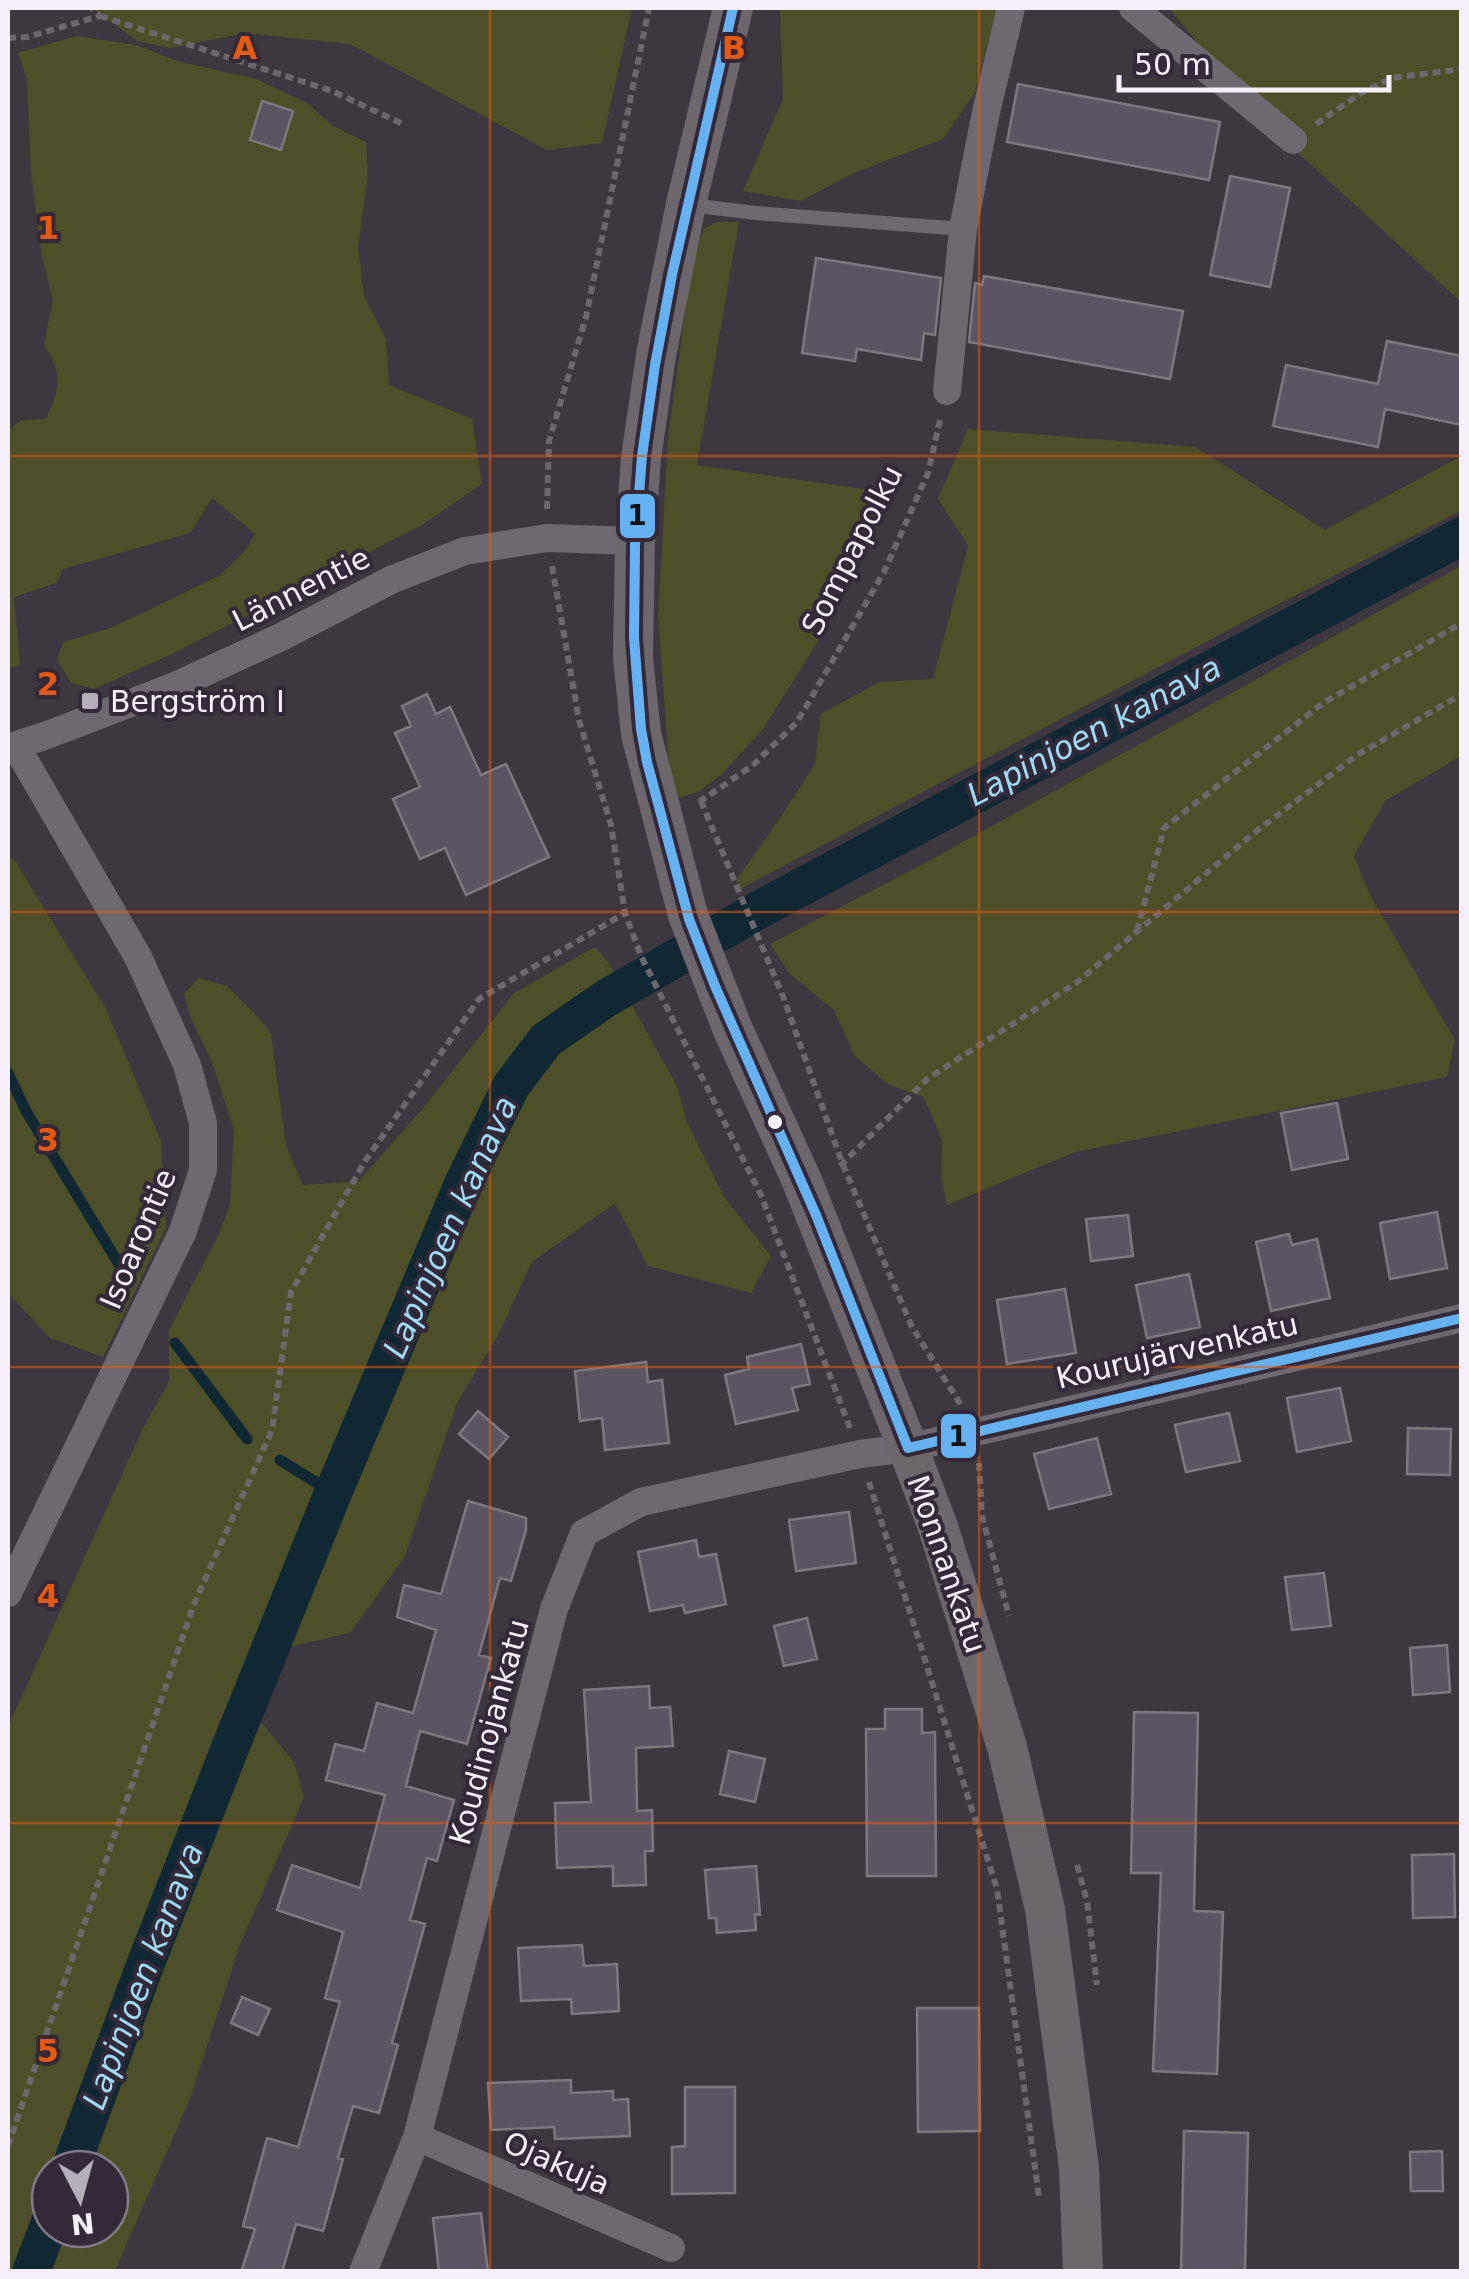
<svg xmlns="http://www.w3.org/2000/svg" width="1469" height="2279" viewBox="0 0 1469 2279" font-family="'DejaVu Sans',sans-serif">
  <style>
    .green { fill: #4d4f28; fill-rule: evenodd }
    .lines { fill: none; stroke-linecap: round; stroke-linejoin: round }
    .stream { stroke: #102833; stroke-width: 11 }
    .canal { stroke: #102833; stroke-width: 38 }
    .building { fill: #5d5463; stroke: #7d7880; stroke-width: 2.5 }
    .path { stroke: #6b676d; stroke-width: 6; stroke-dasharray: 8 5; stroke-linecap: butt }
    .lane { stroke: #6e6970; stroke-width: 14 }
    .street { stroke: #6e6970; stroke-width: 28 }
    .secondary { stroke: #6d676c; stroke-width: 40 }
    .bus-1-casing { stroke: #332939; stroke-width: 18 }
    .bus-1 { stroke: #66b1f2; stroke-width: 10 }
    .grid { fill: none; stroke: #e8590c; stroke-width: 2.5; stroke-opacity: 0.55 }
    .poi-dot { fill: #b6afba; stroke: #332939; stroke-width: 4 }
    .bus-dot { fill: #f7f0fb; stroke: #332939; stroke-width: 4 }
    .labels { text-anchor: middle; dominant-baseline: central; stroke-width: 8; stroke-linejoin: round; paint-order: stroke }
    .street-label { font-size: 30px; fill: #f7f0fb; stroke: #332939 }
    .poi-label { font-size: 30px; fill: #f7f0fb; stroke: #332939; text-anchor: start }
    .water-label { font-size: 32px; font-style: italic; fill: #9bddf9; stroke: #332939 }
    .grid-label { font-size: 32px; text-anchor: middle; font-weight: bold; fill: #e8590c; stroke: #332939; stroke-width: 8; stroke-linejoin: round; paint-order: stroke }
    .line-badge { stroke: #332939; stroke-width: 4 }
    .pale-badge-label { font-size: 28px; text-anchor: middle; font-weight: bold; fill: #111 }
  </style>
  <rect width="100%" height="100%" fill="#3d3740"/>
  <path class="green" d="M92,8H632L602,143L547,150L350,44L245,33L170,48L137,41Z
    M780,8H997L975,92L943,139L854,173L800,201L743,191L783,99Z
    M1169,8H1461V302L1257,115Z
    M76,36L136,45L177,61L256,79L307,103L333,126L366,142L368,174L358,246L364,296L386,339L389,385L472,419L482,484L422,525L172,654L94,689L71,683L57,660L63,642L111,628L219,576L244,552L255,534L212,498L190,533L63,569L56,583L14,597L20,665L8,669V431L21,420L46,419C60,387 64,375 44,345L53,300L42,256L31,174L27,81L18,53Z
    M716,222H739L697,465L891,493V501L822,635L763,729L721,775L698,792L679,798L671,791L658,617L668,439L692,262L704,229Z
    M968,429L1196,447L1325,530L1461,456V511L1251,618L740,889L736,880L778,821L815,764L821,714L879,682L933,679L968,546L938,499Z
    M1461,566V756L1385,801L1354,856L1370,895L1455,1040L1447,1077L1075,1152L947,1205L941,1176L942,1140L924,1097L889,1085L855,1056L834,1010L790,974L770,944L925,863Z
    M8,858L14,859L107,1011L161,1141L166,1228L103,1357L50,1338L8,1293Z
    M595,947L608,962L677,1086L686,1120L724,1197L771,1256L751,1293L648,1266L615,1203L532,1262L497,1337L457,1403L405,1556L350,1633L280,1649L250,1709L294,1762L304,1797L239,1947L190,2099L115,2271H8V1727L143,1428L169,1382V1330L221,1230L230,1204L234,1130L213,1065L191,1018L184,994L199,978L227,986L262,1021L271,1034L286,1146L303,1185L359,1181L424,1107L514,993ZM110,2169V2229H50V2169Z"/>
  <g class="lines">
    <path class="stream" d="M8,1073L26,1111L128,1279
      M175,1343L247,1439
      M280,1460L333,1493"/>
    <path class="canal" d="M70,2169L144,1968L230,1748L333,1493L464,1182L511,1086L546,1040L605,999L764,907L1462,536
      M31,2272L50,2222"/>
  </g>
  <path class="building" d="M1018,84L1220,122L1209,180L1007,142Z
    M262,101L293,111L281,150L250,140Z
    M1230,176L1290,188L1270,287L1210,275Z
    M816,258L941,278L935,335L924,333L921,360L857,349L855,361L802,353Z
    M984,276L1183,311L1170,379L969,342L975,283L982,285Z
    M1387,341L1462,356V425L1385,409L1378,447L1273,426L1286,365L1378,384Z
    M427,694L436,714L450,707L481,775L506,764L549,857L466,895L445,848L420,859L393,799L420,787L395,733L411,726L402,706Z
    M1337,1103L1348,1159L1292,1170L1281,1113Z
    M1437,1212L1447,1268L1390,1279L1380,1223Z
    M1128,1215L1133,1256L1091,1261L1086,1219Z
    M1289,1234L1292,1245L1317,1239L1330,1298L1271,1311L1256,1242Z
    M1189,1274L1200,1327L1147,1338L1136,1285Z
    M1065,1289L1076,1353L1007,1364L997,1300Z
    M801,1344L810,1384L792,1388L798,1410L736,1424L725,1375L749,1369L747,1357Z
    M646,1362L648,1382L662,1380L669,1443L605,1450L602,1418L580,1421L575,1371Z
    M1340,1388L1351,1441L1297,1452L1287,1398Z
    M478,1411L508,1437L489,1459L459,1434Z
    M1229,1413L1240,1461L1186,1472L1175,1425Z
    M1408,1428L1451,1429L1450,1475L1407,1474Z
    M1097,1438L1111,1494L1049,1509L1034,1454Z
    M468,1501L526,1518V1530L511,1581L500,1578L479,1655L491,1658L467,1744L420,1731L406,1786L454,1800L437,1861L427,1858L410,1920L425,1924L392,2043L398,2045L379,2113L353,2106L338,2158L343,2159L323,2231L296,2224L282,2272H241L255,2229L243,2226L267,2138L298,2147L340,2002L325,1998L343,1932L277,1910L292,1865L360,1888L385,1795L326,1780L335,1744L364,1751L377,1703L413,1713L436,1630L397,1617L404,1585L441,1594Z
    M849,1512L856,1563L796,1571L789,1520Z
    M696,1540L699,1557L716,1554L726,1604L685,1613L683,1605L650,1611L638,1552Z
    M1324,1573L1331,1626L1292,1630L1285,1577Z
    M807,1618L817,1659L784,1666L774,1626Z
    M1447,1645L1450,1692L1413,1695L1410,1648Z
    M649,1686L650,1708L670,1707L673,1746L636,1748L637,1811L652,1810L653,1851H645L646,1885L613,1886V1866L557,1868L555,1803L591,1802L584,1690Z
    M885,1709H922V1733L935,1732L936,1876H867L866,1729H885Z
    M1134,1712L1198,1713L1194,1911L1223,1912L1217,2074L1153,2071L1161,1873H1131Z
    M729,1751L765,1759L755,1802L720,1794Z
    M1454,1854L1455,1917L1413,1918L1412,1855Z
    M756,1866L760,1915L755,1914L756,1930L717,1933L716,1918H709L705,1870Z
    M582,1945L584,1966L617,1964L619,2011L572,2014L571,1999L521,2001L518,1948Z
    M242,1997L270,2009L258,2035L231,2023Z
    M917,2008H979L980,2131L918,2132Z
    M571,2080V2093L613,2091V2100L628,2099L630,2136L555,2139L554,2127L491,2130L488,2083Z
    M685,2087H735V2193L672,2194V2147L685,2146Z
    M1184,2131L1248,2133L1245,2272H1181Z
    M1442,2151L1443,2191H1411L1410,2152Z
    M481,2213L488,2272H439L433,2218Z"/>
  <g class="lines">
    <path class="path" d="M100,16L332,91L403,124
      M8,38L27,37L100,16L92,8
      M1316,124L1361,93L1392,78L1462,69
      M547,509L549,441L586,317L649,8
      M552,566L579,720L611,825L625,913L641,956L761,1195L850,1428
      M701,801L784,999L843,1165L912,1327L961,1405
      M699,802L752,766L797,722L884,572L928,473L940,420
      M1137,931L1164,828L1323,703L1462,623
      M840,1166L927,1079L1076,983L1254,833L1357,755L1462,694
      M979,1463L982,1516L1009,1616
      M869,1482L997,1889L1039,2197
      M1077,1865L1087,1901L1097,1985
      M8,2146L194,1604L272,1430L291,1292L365,1161L479,999L625,913"/>
    <path class="lane" d="M690,205L756,213L963,229"/>
    <path class="street" d="M1133,8L1293,140
      M947,391L963,229L986,112L1011,8
      M8,748L50,734L175,686L279,638L393,579L465,551L547,538L635,541
      M8,1593L183,1231L203,1170V1123L187,1065L138,957L16,746
      M417,2137L671,2248
      M363,2272L417,2137L554,1609L584,1533L641,1502L860,1454L908,1448L1462,1318"/>
    <path class="secondary" d="M733,8L686,204L656,355L641,458L635,541L633,658L641,734L688,915L733,1030L802,1181L908,1448L938,1527L1007,1747L1045,1909L1079,2168L1083,2272"/>
    <g class="bus-1-casing">
      <path id="bus-1" d="M733,8L672,275L655,365L642,456L635,546L634,638L641,729L647,762L689,919L715,986L816,1215L908,1448L1462,1318"/>
    </g>
    <use href="#bus-1" class="bus-1"/>
  </g>
  <path class="grid" d="M490,8V2272M979,8V2272M8,456H1462M8,912H1462M8,1367H1462M8,1823H1462"/>
  <rect class="poi-dot" x="80" y="691" width="20" height="20" rx="5"/>
  <circle class="bus-dot" cx="775" cy="1122" r="9"/>
  <g class="labels">
    <g class="street-label">
      <text transform="translate(852 550) rotate(-63)">Sompapolku</text>
      <text transform="translate(301 589) rotate(-27)">Lännentie</text>
      <text transform="translate(138 1239) rotate(-67)">Isoarontie</text>
      <text transform="translate(1177 1351) rotate(-13)">Kourujärvenkatu</text>
      <text transform="translate(947 1564) rotate(71)">Monnankatu</text>
      <text transform="translate(489 1732) rotate(-75)">Koudinojankatu</text>
      <text transform="translate(557 2163) rotate(24)">Ojakuja</text>
    </g>
    <g class="poi-label">
      <text x="110" y="701">Bergström I</text>
    </g>
    <g class="water-label">
      <text transform="translate(1094 731) rotate(-28)">Lapinjoen kanava</text>
      <text transform="translate(450 1227) rotate(-66)">Lapinjoen kanava</text>
      <text transform="translate(143 1976) rotate(-69)">Lapinjoen kanava</text>
    </g>
  </g>
  <g class="grid-label">
    <text x="245" y="59">A</text>
    <text x="734" y="59">B</text>
    <text x="48" y="239">1</text>
    <text x="48" y="695">2</text>
    <text x="48" y="1151">3</text>
    <text x="48" y="1607">4</text>
    <text x="48" y="2062">5</text>
  </g>
  <g class="line-badge">
    <rect x="618" y="492" width="39" height="48" rx="10" fill="#66b1f2"/>
    <rect x="939" y="1412" width="39" height="48" rx="10" fill="#66b1f2"/>
  </g>
  <g class="pale-badge-label">
    <text x="637" y="525">1</text>
    <text x="958" y="1446">1</text>
  </g>
  <rect width="1469" height="2279" fill="none" stroke="#f7f0fb" stroke-width="20"/>
  <g transform="translate(80 2199) rotate(174)"><circle r="48" fill="#332939" stroke="#817987" stroke-width="2.5"/>
  <path d="M0-8L18 38L0 25L-18 38Z" fill="#b6afba"/>
  <text y="-15" font-size="28" font-weight="bold" text-anchor="middle" fill="#f7f0fb">N</text>
  </g>
  <path d="M1119 75v15h270v-15" fill="none" stroke="#f7f0fb" stroke-width="5"/>
  <text x="1134" y="75" font-size="30" fill="#f7f0fb" stroke="#332939" stroke-width="8" paint-order="stroke">50 m</text>
</svg>
